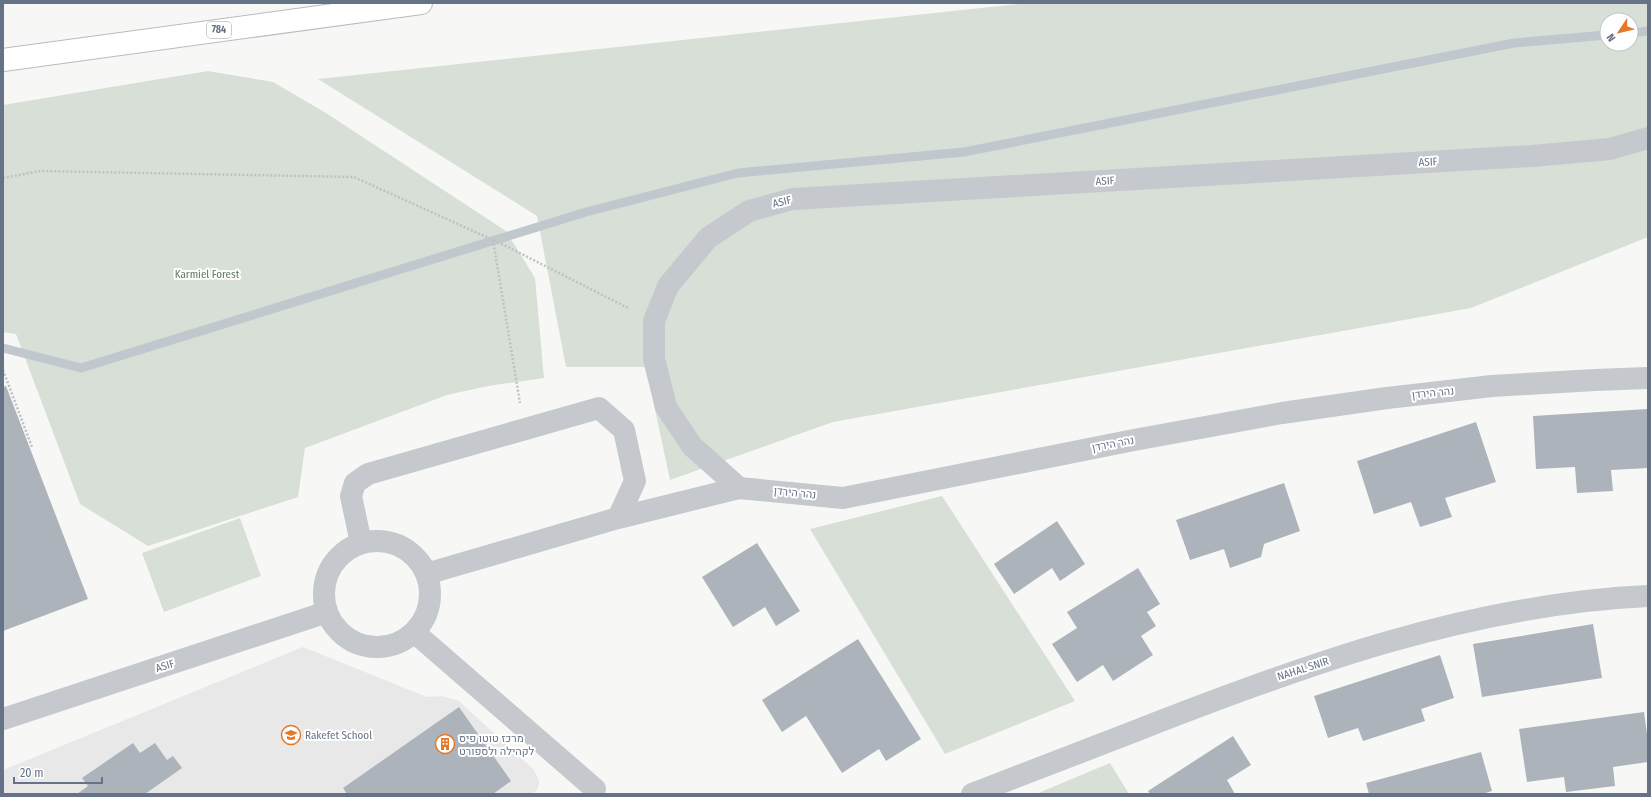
<svg xmlns="http://www.w3.org/2000/svg" width="1651" height="797" viewBox="0 0 1651 797" font-family="'Fira Sans Condensed',Heebo,sans-serif">
  <style>
    .built { fill: #e8e8e8 }
    .green { fill: #d8dfd6; fill-rule: evenodd }
    .lines { fill: none; stroke-linecap: round; stroke-linejoin: round }
    .stream { stroke: #c0c8ce; stroke-width: 9 }
    .building { fill: #adb3bb }
    .major-casing { stroke: #b8bbc0; stroke-width: 24 }
    .path { stroke: #bfc0c3; stroke-width: 2.5; stroke-dasharray: 2 2; stroke-linecap: butt }
    .minor { stroke: #c5c8cc; stroke-width: 22 }
    .major { stroke: #fff; stroke-width: 22 }
    .labels { text-anchor: middle; dominant-baseline: central; stroke-width: 4; stroke-linejoin: round; paint-order: stroke }
    .shield { fill: #fff; stroke: #949caa; stroke-width: 1 }
    .shield-label { font-size: 10px; font-weight: bold; fill: #667286 }
    .street-label { font-size: 11px; fill: #667286; stroke: #fff }
    .park-label { font-size: 11px; fill: #617861; stroke: #fff }
    .poi-label { font-size: 11px; fill: #667286; stroke: #fff; text-anchor: start }
  </style>
  <rect width="100%" height="100%" fill="#f7f8f5"/>
  <path class="built" d="M303,647L427,697L442,696L459,701L534,770L539,781V785L537,790L532,794H3V770Z"/>
  <path class="green" d="M1027,3H1648V237L1471,308L833,422L670,480L646,367H566L537,216L318,79ZM1607,20H1631V44H1607Z
    M208,71L273,82L326,113L506,231L535,278L544,378L488,386L447,395L305,448L298,497L148,546L80,504L16,334L3,332V105Z
    M942,496L1075,701L945,754L810,529Z
    M240,518L261,576L164,612L142,553Z
    M1110,763L1129,794H1036Z"/>
  <g class="lines">
    <path class="stream" d="M1631,33L1648,31
      M3,348L81,368L586,212L738,173L964,152L1514,43L1607,35"/>
  </g>
  <path class="building" d="M6,386L88,599L3,631V387Z
    M1648,409V468L1611,470L1613,491L1577,493L1575,467L1536,469L1533,416Z
    M1476,422L1496,482L1445,498L1452,517L1420,527L1411,502L1374,514L1357,461Z
    M1284,483L1300,531L1264,544L1261,557L1230,568L1224,549L1190,560L1176,520Z
    M1057,521L1085,564L1060,581L1052,568L1014,594L994,564Z
    M757,543L800,611L776,626L765,607L733,627L702,577Z
    M1138,568L1160,604L1147,612L1156,626L1141,636L1153,655L1113,681L1103,665L1077,682L1052,644L1077,628L1067,612Z
    M1593,624L1602,678L1482,697L1473,644Z
    M858,639L921,739L886,761L879,749L842,773L806,716L782,732L762,700Z
    M1440,655L1454,698L1421,709L1425,721L1363,741L1358,728L1328,738L1314,696Z
    M459,707L511,781L493,794H347L343,788Z
    M1644,712L1648,741V762L1613,767L1615,786L1566,792L1564,777L1527,782L1519,729Z
    M1233,736L1251,765L1227,780L1235,794H1150L1148,791Z
    M133,743L140,753L155,743L167,760L173,756L182,768L145,794H77L88,786L82,778Z
    M1481,752L1492,791L1482,794H1369L1366,783Z"/>
  <g class="lines">
    <g class="major-casing">
      <path id="major" d="M3,60L421,3"/>
    </g>
    <path class="path" d="M3,178L40,171L354,177L493,240L520,403
      M494,240L630,309
      M3,370L32,447"/>
    <path class="minor" d="M1648,138L1610,149L1532,156L792,199L749,211L708,238L668,286L654,321V359L666,407L692,446L739,488L843,498L1134,440L1282,413L1387,398L1492,386L1595,380L1648,378
      M324 594a53 53 0 1 1 106 0a53 53 0 1 1-106 0Z
      M361,543L351,496L355,483L368,474L599,408L624,430L635,481L618,518
      M426,574L618,518L739,488
      M414,632L595,789
      M3,719L327,612
      M972,794C1027,773 1083,751 1138,730C1301,666 1471,604 1648,596"/>
    <use href="#major" class="major"/>
  </g>
  <defs>
    <g id="school-ring" transform="scale(1)"><circle r="9.5" fill="#fff" stroke="#e57928" stroke-width="1.5"/><path d="M0-5L7-2L0 1L-7-2ZM-4 1L0 2.5L4 1V4Q0 6-4 4Z" fill="#e57928"/></g>
    <g id="building-ring" transform="scale(1)"><circle r="9.5" fill="#fff" stroke="#e57928" stroke-width="1.5"/><path d="M-4-6H4V6H1V3H-1V6H-4ZM-2.5-4.3h1.7v1.8h-1.7ZM.8-4.3h1.7v1.8H.8ZM-2.5-1h1.7V.8h-1.7ZM.8-1h1.7V.8H.8Z" fill="#e57928"/></g>
  </defs>
  <g fill-rule="evenodd">
    <use href="#school-ring" x="291" y="735"/>
    <use href="#building-ring" x="445" y="744"/>
  </g>
  <g class="labels">
    <rect class="shield" x="207" y="22" width="24" height="16" rx="3"/>
    <g class="shield-label">
      <text x="219" y="30">784</text>
    </g>
    <g class="street-label">
      <text transform="translate(1428 162) rotate(-3)">ASIF</text>
      <text transform="translate(1105 181) rotate(-3)">ASIF</text>
      <text transform="translate(782 202) rotate(-13)">ASIF</text>
      <text transform="translate(1433 393) rotate(-6)">נהר הירדן</text>
      <text transform="translate(1113 444) rotate(-11)">נהר הירדן</text>
      <text transform="translate(795 493) rotate(6)">נהר הירדן</text>
      <text transform="translate(165 666) rotate(-18)">ASIF</text>
      <text transform="translate(1303 669) rotate(-18)">NAHAL SNIR</text>
    </g>
    <g class="park-label">
      <text x="207" y="274">Karmiel Forest</text>
    </g>
    <g class="poi-label">
      <text x="305" y="735">Rakefet School</text>
      <text x="459" y="738">מרכז טוטו פיס<tspan x="459" dy="13">לקהילה ולספורט</tspan></text>
    </g>
  </g>
  <rect width="1651" height="797" fill="none" stroke="#667286" stroke-width="8"/>
  <g transform="translate(1619 32) rotate(235)"><circle r="19" fill="#ffffff" stroke="#c2c7cf"/>
  <path d="M0-3L7 15L0 10L-7 15Z" fill="#e57928"/>
  <text y="-6" font-size="11" font-weight="bold" text-anchor="middle" fill="#667286">N</text>
  </g>
  <path d="M14 777v6h88v-6" fill="none" stroke="#667286" stroke-width="2"/>
  <text x="20" y="777" font-size="12" fill="#667286" stroke="#ffffff" stroke-width="3" paint-order="stroke">20 m</text>
</svg>
